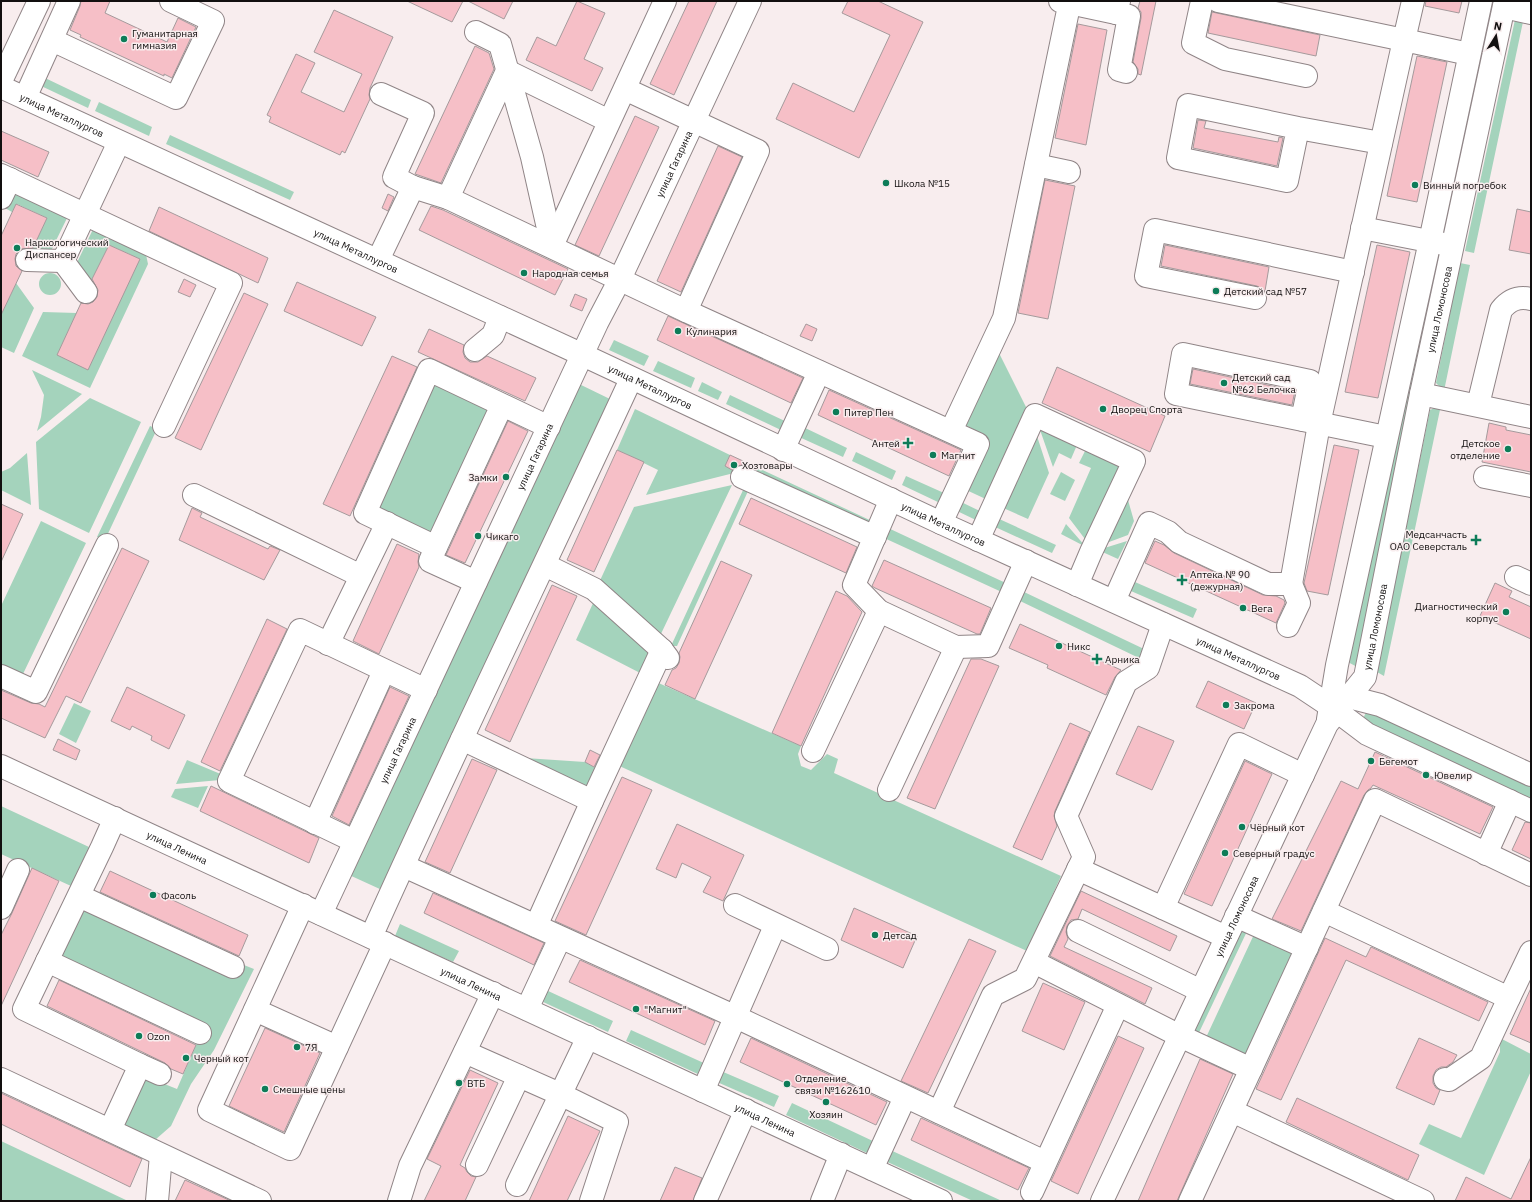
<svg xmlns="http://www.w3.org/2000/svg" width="1532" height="1202" viewBox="0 0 1532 1202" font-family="'IBM Plex Sans',sans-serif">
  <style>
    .green { fill: #a4d3bc }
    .building { fill: #f6bfc7; stroke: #a59a9c }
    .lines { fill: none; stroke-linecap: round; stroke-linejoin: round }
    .minor-casing { stroke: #908587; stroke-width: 24 }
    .minor { stroke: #fff; stroke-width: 22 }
    .poi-dot { fill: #0d7c58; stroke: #f8edee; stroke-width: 1.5 }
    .labels { text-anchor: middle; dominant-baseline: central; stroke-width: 3; stroke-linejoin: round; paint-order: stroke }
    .poi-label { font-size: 10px; fill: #120f0f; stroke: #f8edee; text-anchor: start }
    .street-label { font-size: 10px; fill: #120f0f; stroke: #f8edee }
  </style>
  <rect width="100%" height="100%" fill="#f8edee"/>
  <path class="green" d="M1516,15L1524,17L1474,253L1465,251Z
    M43,77L91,100L88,108L39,85Z
    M99,102L152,127L149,136L95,111Z
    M170,135L294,192L290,200L166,144Z
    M13,189L69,214L46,261L27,260L47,218L17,204L12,212L5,208Z
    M95,225L145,250L148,264L90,388L22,356L43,312L77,313L57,355L140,259L109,245L86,292L72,273Z
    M1434,251L1446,254L1359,668L1346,661Z
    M1460,263L1470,265L1444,391L1436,383Z
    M39 284a11 11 0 1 1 22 0a11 11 0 1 1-22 0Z
    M16,283L34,308L14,353L1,347V315Z
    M614,340L649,356L644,366L609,350Z
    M997,349L1030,415L990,501L962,488L985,436L962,423Z
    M658,361L695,378L691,388L653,371Z
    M435,365L501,396L434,543L369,512Z
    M32,370L82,394L37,431L41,417L44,395Z
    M702,382L722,392L718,400L698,391Z
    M577,383L612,400L382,890L347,874Z
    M730,395L787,422L783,431L726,404Z
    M90,398L141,422L89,533L39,509L36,442Z
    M1441,405L1384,676L1377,672L1430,410Z
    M635,409L730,455L725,466L738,472L646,495L658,470L617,450Z
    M150,426L157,429L105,540L97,537Z
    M801,426L847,448L843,457L797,436Z
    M1039,427L1077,445L1071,459L1059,453L1053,467Z
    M1036,433L1049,473L1028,519L1001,507Z
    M1086,449L1123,467L1088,543L1069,518L1091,468L1079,463Z
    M856,452L896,471L892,480L852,461Z
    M27,453L31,505L1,490V472L10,468Z
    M754,466L876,523L872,532L749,475Z
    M1061,472L1075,480L1065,501L1050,494Z
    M906,476L944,493L940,503L902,485Z
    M732,485L659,638L597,587L634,507Z
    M744,488L749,489L677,646H671Z
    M1126,493L1134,521L1128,535L1101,545Z
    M959,501L984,513L980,522L955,510Z
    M997,518L1056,545L1052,553L993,526Z
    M41,521L86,543L22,676L1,665V606Z
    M1066,524L1086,547L1061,534Z
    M886,527L1010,585L1006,594L882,537Z
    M1127,541L1118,559L1098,550Z
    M1128,579L1197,609L1193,618L1124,588Z
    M1022,591L1144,649L1139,658L1018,600Z
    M595,599L655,651L644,675L576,640Z
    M654,681L801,746L798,754L801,766L811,770L827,754L838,759L834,773L1061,876L1027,951L615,764Z
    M74,703L91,711L76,743L59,734Z
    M1367,710L1531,786V800L1362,721Z
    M525,758L585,762L596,768L591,789Z
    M187,760L223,775L220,780L176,784Z
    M208,786L198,808L171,797L175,789Z
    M1,806L89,847L71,886L1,854Z
    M81,901L254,969L214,1050L191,1084L171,1126L155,1140L118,1123L142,1075L177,1089L196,1045L200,1033L55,958Z
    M1240,920L1250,925L1195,1041L1185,1036Z
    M400,924L459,951L453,962L395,936Z
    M1257,928L1304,948L1251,1065L1203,1044Z
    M546,990L613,1021L608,1032L541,1001Z
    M631,1030L706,1064L700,1075L626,1041Z
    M1500,1038L1531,1054V1071L1484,1175L1419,1144L1429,1124L1461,1138L1500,1052Z
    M721,1071L779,1096L774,1107L717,1082Z
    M792,1103L875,1142L869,1154L786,1115Z
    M1,1141L128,1201H1Z
    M888,1149L1002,1201H973L883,1160Z"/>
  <path class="building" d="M81,1H110L105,13L167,42L178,18L196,27L172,78L164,74V76L80,37L81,35L70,30L80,6Z
    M407,1H463L452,22Z
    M468,1H513L504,19Z
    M577,1L605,13L584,59L603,68L592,91L526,60L537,37L556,46Z
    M689,1H717L674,95L650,84Z
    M848,1H878L923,22L859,158L776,119L793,83L854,112L890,35L842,13Z
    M1140,1H1156L1141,75L1138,74V69L1133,62L1141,18V12L1138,8Z
    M1426,1H1462L1459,13L1425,6Z
    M334,10L393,37L370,88L369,95L370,99L345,153L342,151L340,155L269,122L271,117L267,115L296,54L315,63L301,92L344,112L362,74L314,52Z
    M1212,12L1320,35L1316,56L1208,33Z
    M1078,24L1107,30L1086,145L1055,138Z
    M475,46L489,53L494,69L441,183L418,175L415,174Z
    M1417,56L1447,62L1417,202L1387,196Z
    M635,116L659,127L599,256L575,245Z
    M1198,120L1206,121L1204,128L1278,142L1279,137L1283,138L1277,166L1193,148Z
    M1,131L49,152L38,177L1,160Z
    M718,146L742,157L681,292L657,281Z
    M1045,180L1075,186L1048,319L1018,313Z
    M388,194L394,197L388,211L382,208Z
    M16,204L47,218L33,248L21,249L16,254L15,259L16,266L22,271L1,315V236Z
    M431,206L443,210L568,269L555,295L419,230Z
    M159,207L268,258L258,283L149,231Z
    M1517,209L1531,212V254L1509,250Z
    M109,245L140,259L88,370L57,355L81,303L88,304L93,302L97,297L98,290L92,279Z
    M1165,245L1269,267L1265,291L1257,286L1161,266Z
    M1377,245L1410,252L1378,398L1345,392Z
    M184,279L196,285L190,297L178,292Z
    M297,282L376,317L362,346L284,311Z
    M244,293L268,304L201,450L175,438Z
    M575,294L587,299L582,311L570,306Z
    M668,316L803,378L791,403L657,340Z
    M806,324L817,329L812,341L800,336Z
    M429,329L464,345L463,352L465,358L470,362H478L487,356L536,378L525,401L418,352Z
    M392,356L417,367L350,516L323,504Z
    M1057,367L1165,416L1150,452L1042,403Z
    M1193,369L1295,391L1292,405L1190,384Z
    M829,390L961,450L949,476L818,415Z
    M508,421L528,431L465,563L446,555Z
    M1489,423L1506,427V430L1531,435V472L1482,462Z
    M1334,445L1359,450L1328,595L1307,591L1304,583Z
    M617,450L644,462L594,572L567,560Z
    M730,455L743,461L742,465L735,467L732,470L725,466Z
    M751,498L857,547L846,573L739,524Z
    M1,504L23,514L1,562Z
    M192,508L202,513L200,517L268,549L270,546L280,550L264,580L179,540Z
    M1155,541L1164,545L1174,553L1263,595L1276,596L1284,600L1285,603L1276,623L1145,563Z
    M397,544L419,554L418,562L419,567L379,654L353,641Z
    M122,548L149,561L81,703L66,696L45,738L1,718V690L31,703L39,704L45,707Z
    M884,560L991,608L980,634H977L875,588L872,586Z
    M721,561L752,575L695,699L665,685L672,670L676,668L679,663L680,657L679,653Z
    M1495,583L1512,591L1509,597L1531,607V639L1480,616Z
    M552,585L577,596L510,742L485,730Z
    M836,591L847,596L862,612L801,746L772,733Z
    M267,619L287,629L220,771L201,762Z
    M1020,624L1121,670L1115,677L1106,695L1047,668L1048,665L1009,648Z
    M971,659H981L999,666L935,809L907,798Z
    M1208,681L1256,703L1244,729L1196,707Z
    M127,687L185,715L169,749L151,740L152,736L132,726L130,730L111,721Z
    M390,687L409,696L349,825L332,816Z
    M1070,723L1090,732L1055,811L1054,816L1057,826L1042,860L1013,847Z
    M1138,726L1174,741L1152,790L1116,774Z
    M58,739L80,750L76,760L53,750Z
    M590,750L600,755L594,767L585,762Z
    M1375,752L1493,807L1480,834L1373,785L1371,788L1368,790L1364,795L1301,931L1272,919L1341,781L1358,789Z
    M472,759L497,770L450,873L425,862Z
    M1245,761L1272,774L1212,906L1184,894Z
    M622,777L652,790L586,935L555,921Z
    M211,786L319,838L309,863L200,811Z
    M1525,822L1531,823V859L1512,850Z
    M677,824L744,855L723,901L703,892L711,877L682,863L676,878L656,869Z
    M32,868L59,881L1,1006V935L12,913Z
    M110,871L248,935L239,956L100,892Z
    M1081,891L1177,936L1170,951L1082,909L1078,919L1071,920L1067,926L1066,932L1068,939L1064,947L1152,988L1145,1004L1050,956Z
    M433,893L544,943L534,965L424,913Z
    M854,908L917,936L903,968L841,940Z
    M1325,938L1366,957L1371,947L1488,1002L1479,1021L1346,960L1281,1100L1256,1089Z
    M969,939L996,951L928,1093L901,1081Z
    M580,960L715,1021L705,1045L569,982Z
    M59,980L196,1045L183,1074L171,1069L165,1063L47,1006Z
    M1043,983L1085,1002L1064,1050L1022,1031Z
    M1531,988V1043L1510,1034Z
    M265,1028L320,1053L284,1132L229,1106Z
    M1118,1036L1144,1048L1078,1194L1051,1181Z
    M751,1038L887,1102L876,1125L740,1062Z
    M1419,1038L1457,1055L1453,1062L1446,1067H1441L1436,1070L1433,1076V1083L1436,1088L1440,1090L1434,1105L1396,1088Z
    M1200,1059L1233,1074L1177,1201H1138Z
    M470,1070L498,1083L460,1165L465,1168L467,1172L471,1176L476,1177L465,1201H424L441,1166L427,1159Z
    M1,1093L142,1159L130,1187L1,1124Z
    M1297,1098L1419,1155L1408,1180L1286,1122Z
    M568,1116L600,1131L567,1201H529Z
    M921,1118L1029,1168L1018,1190L911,1140Z
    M1531,1157V1201H1455L1466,1177L1511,1199Z
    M675,1167L702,1178L693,1201H660Z
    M185,1180L231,1201H175Z"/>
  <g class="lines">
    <g class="minor-casing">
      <g id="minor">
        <path d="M1060,1L1116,13L1119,1"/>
        <path d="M1202,1L1193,43L1225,59L1306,76"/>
        <path d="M1218,1L1404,40L1413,1"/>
        <path d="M1504,7L1531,13"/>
        <path d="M1116,13L1129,16L1119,70L1126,72"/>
        <path d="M476,32L500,44L532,157L552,246"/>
        <path d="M52,40L176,98L213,21L171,1"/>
        <path d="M1,81L39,1"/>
        <path id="s1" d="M1,87L583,355L941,523L1300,686L1330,706L1367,734L1531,811"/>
        <path d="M381,94L423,113L394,177L413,187"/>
        <path d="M25,98L69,1"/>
        <path d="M1298,128L1287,181L1178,158L1188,105L1298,128L1381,143"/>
        <path d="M1036,165L1069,172"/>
        <path d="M1,175L231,283L164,426"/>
        <path d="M1,198L10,179"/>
        <path d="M448,198L507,71L609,121"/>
        <path d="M1362,228L1444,244"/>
        <path d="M552,246L665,1"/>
        <path d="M27,260L63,261L119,142"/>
        <path d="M378,260L413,187L448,198L686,311L758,151L625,89"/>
        <path d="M63,261L86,292"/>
        <path d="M1255,298L1146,276L1155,230L1353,272"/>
        <path d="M686,311L978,444L941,523"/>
        <path d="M475,350L493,335L500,317"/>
        <path d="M1421,394L1531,417"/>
        <path d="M502,405L436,547L365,513L429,370L549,427"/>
        <path d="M1478,405L1501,310C1509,300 1518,296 1531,299"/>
        <path d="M1302,420L1310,381L1183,354L1176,394L1386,437"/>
        <path d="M951,431L1004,318L1070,1"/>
        <path d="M783,450L819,372"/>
        <path d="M742,477L875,537"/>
        <path d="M1485,477L1531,486"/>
        <path d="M194,495L361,576"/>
        <path d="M891,499L854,585L879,611L956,647L988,646L1026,561"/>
        <path d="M978,540L1035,415L1134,461L1091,552L1077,585"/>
        <path d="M436,547L430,561L476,582"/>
        <path d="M545,565L594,589L662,650L668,658"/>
        <path d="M1516,577L1531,584"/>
        <path d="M1114,601L1149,523L1168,532L1179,542L1268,584H1291L1319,424L1404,40L1469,54"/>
        <path d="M1288,626L1299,603L1291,584"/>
        <path d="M328,644L387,523"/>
        <path d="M1,676L36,692L107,545"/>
        <path d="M1337,694L1380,705L1531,775"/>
        <path d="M1328,719L1337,665L1430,241L1481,1"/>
        <path d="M462,739L592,801"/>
        <path d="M813,751L879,611"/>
        <path id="s2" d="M1,766L941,1201"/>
        <path d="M889,790L956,647"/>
        <path d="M315,823L384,671"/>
        <path d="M354,841L229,781L300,630L426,690"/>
        <path d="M1486,854L1510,801"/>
        <path d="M404,866L736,1017L1045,1162"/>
        <path d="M1078,869L1226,937"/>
        <path d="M79,896L233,967"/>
        <path d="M303,905L209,1110L290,1149L385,943"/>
        <path d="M735,905L827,949"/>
        <path d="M1,908L18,870"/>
        <path d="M1163,908L1239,744L1303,775"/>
        <path d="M1324,911L1509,998L1531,952"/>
        <path id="s3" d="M321,914L597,323L620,279L750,1"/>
        <path d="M1236,916L1307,948"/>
        <path d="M536,926L592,801L662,650"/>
        <path d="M1078,931L1201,991"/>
        <path d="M371,937C455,749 545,565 631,379"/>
        <path d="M47,961L200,1033"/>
        <path d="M1034,962L1180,1036L1251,1069"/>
        <path d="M527,1009L560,938"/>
        <path d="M255,1010L337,1047"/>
        <path d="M465,1052L562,1095L617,1122L591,1201"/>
        <path d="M140,1065L160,1074"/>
        <path d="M1,1079L260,1201"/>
        <path d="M1445,1079L1449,1080L1481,1058L1509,998"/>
        <path d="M703,1091L775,926"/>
        <path d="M1232,1111L1423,1201"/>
        <path d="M939,1112L993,995L1025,979L1084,857L1066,816L1126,682L1148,668L1163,624"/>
        <path d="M110,1130L140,1065L24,1009L102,847L115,818"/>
        <path d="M477,1165L519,1076"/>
        <path d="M872,1169L905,1097"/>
        <path d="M517,1185L588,1037"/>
        <path d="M1032,1192L1118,1005"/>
        <path d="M157,1201L161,1155"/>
        <path d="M399,1201L410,1166L493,993"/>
        <path d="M705,1201L746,1110"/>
        <path d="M822,1201L841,1154"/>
        <path id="s4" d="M1102,1201L1327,724L1365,677L1421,394L1505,1"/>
        <path d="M1190,1201L1375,800L1531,875"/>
      </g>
    </g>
    <use href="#minor" class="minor"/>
  </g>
  <g class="poi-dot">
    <circle cx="124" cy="39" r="4"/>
    <circle cx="886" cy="183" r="4"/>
    <circle cx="1415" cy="185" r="4"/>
    <circle cx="17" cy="248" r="4"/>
    <circle cx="524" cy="273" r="4"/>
    <circle cx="1216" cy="291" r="4"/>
    <circle cx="678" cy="331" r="4"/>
    <circle cx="1224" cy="383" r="4"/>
    <circle cx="1103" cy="409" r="4"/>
    <circle cx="836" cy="412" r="4"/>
    <path d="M906 437h4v4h4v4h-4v4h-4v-4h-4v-4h4z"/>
    <circle cx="1508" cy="449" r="4"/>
    <circle cx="933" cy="455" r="4"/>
    <circle cx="734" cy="465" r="4"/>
    <circle cx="506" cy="477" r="4"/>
    <circle cx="478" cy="536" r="4"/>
    <path d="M1474 534h4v4h4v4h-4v4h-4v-4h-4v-4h4z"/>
    <path d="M1180 574h4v4h4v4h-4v4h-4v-4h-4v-4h4z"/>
    <circle cx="1243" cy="608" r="4"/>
    <circle cx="1506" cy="612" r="4"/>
    <circle cx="1059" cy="646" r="4"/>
    <path d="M1095 653h4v4h4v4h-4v4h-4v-4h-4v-4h4z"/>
    <circle cx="1226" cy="705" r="4"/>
    <circle cx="1371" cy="761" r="4"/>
    <circle cx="1426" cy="775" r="4"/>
    <circle cx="1242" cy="827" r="4"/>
    <circle cx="1225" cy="853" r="4"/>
    <circle cx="153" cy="895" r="4"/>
    <circle cx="875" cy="935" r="4"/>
    <circle cx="636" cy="1009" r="4"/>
    <circle cx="139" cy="1036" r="4"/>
    <circle cx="297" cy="1047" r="4"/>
    <circle cx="186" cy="1058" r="4"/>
    <circle cx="459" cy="1083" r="4"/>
    <circle cx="787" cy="1084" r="4"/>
    <circle cx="265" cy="1089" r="4"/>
    <circle cx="826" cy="1102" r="4"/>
  </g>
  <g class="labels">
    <g class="poi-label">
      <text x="132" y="33">Гуманитарная<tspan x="132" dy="12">гимназия</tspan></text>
      <text x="894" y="183">Школа №15</text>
      <text x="1423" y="185">Винный погребок</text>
      <text x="25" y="242">Наркологический<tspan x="25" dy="12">Диспансер</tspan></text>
      <text x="532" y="273">Народная семья</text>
      <text x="1224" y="291">Детский сад №57</text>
      <text x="686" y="331">Кулинария</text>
      <text x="1232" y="377">Детский сад<tspan x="1232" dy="12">№62 Белочка</tspan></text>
      <text x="1111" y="409">Дворец Спорта</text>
      <text x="844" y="412">Питер Пен</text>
      <text x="900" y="443" text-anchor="end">Антей</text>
      <text x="1500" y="443" text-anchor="end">Детское<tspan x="1500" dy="12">отделение</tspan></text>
      <text x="941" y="455">Магнит</text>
      <text x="742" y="465">Хозтовары</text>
      <text x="498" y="477" text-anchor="end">Замки</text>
      <text x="1467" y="534" text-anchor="end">Медсанчасть<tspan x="1467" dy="12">ОАО Северсталь</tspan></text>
      <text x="486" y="536">Чикаго</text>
      <text x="1190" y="574">Аптека № 90<tspan x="1190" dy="12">(дежурная)</tspan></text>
      <text x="1498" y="606" text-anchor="end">Диагностический<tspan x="1498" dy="12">корпус</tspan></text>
      <text x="1251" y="608">Вега</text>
      <text x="1067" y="646">Никс</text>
      <text x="1105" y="659">Арника</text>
      <text x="1234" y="705">Закрома</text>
      <text x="1379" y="761">Бегемот</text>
      <text x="1434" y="775">Ювелир</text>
      <text x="1250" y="827">Чёрный кот</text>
      <text x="1233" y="853">Северный градус</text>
      <text x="161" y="895">Фасоль</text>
      <text x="883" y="935">Детсад</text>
      <text x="644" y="1009">"Магнит"</text>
      <text x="147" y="1036">Ozon</text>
      <text x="305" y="1047">7Я</text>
      <text x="194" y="1058">Черный кот</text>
      <text x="795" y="1078">Отделение<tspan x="795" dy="12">связи №162610</tspan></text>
      <text x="467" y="1083">ВТБ</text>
      <text x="273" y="1089">Смешные цены</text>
      <text x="826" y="1114" text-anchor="middle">Хозяин</text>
    </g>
    <g class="street-label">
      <text stroke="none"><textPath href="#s1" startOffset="67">улица Металлургов</textPath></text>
      <text stroke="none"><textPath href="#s3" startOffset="829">улица Гагарина</textPath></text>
      <text stroke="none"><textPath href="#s1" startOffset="391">улица Металлургов</textPath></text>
      <text stroke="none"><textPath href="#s4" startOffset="963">улица Ломоносова</textPath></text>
      <text stroke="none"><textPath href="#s1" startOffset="715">улица Металлургов</textPath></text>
      <text stroke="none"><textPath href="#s3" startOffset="505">улица Гагарина</textPath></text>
      <text stroke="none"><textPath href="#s1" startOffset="1039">улица Металлургов</textPath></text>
      <text stroke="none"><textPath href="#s4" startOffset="639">улица Ломоносова</textPath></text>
      <text stroke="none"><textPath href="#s1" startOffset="1363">улица Металлургов</textPath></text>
      <text stroke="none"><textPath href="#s3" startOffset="181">улица Гагарина</textPath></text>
      <text stroke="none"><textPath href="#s2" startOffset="194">улица Ленина</textPath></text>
      <text stroke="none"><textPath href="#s4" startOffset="315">улица Ломоносова</textPath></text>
      <text stroke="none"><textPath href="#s2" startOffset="518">улица Ленина</textPath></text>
      <text stroke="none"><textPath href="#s2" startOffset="842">улица Ленина</textPath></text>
    </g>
  </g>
  <rect width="1532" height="1202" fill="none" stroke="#120f0f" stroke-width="4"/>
  <g transform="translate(1496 36) rotate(11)" stroke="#f8edee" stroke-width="3" paint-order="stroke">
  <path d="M0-3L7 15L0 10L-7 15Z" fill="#120f0f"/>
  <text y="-6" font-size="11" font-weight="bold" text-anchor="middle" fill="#120f0f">N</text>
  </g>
</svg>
